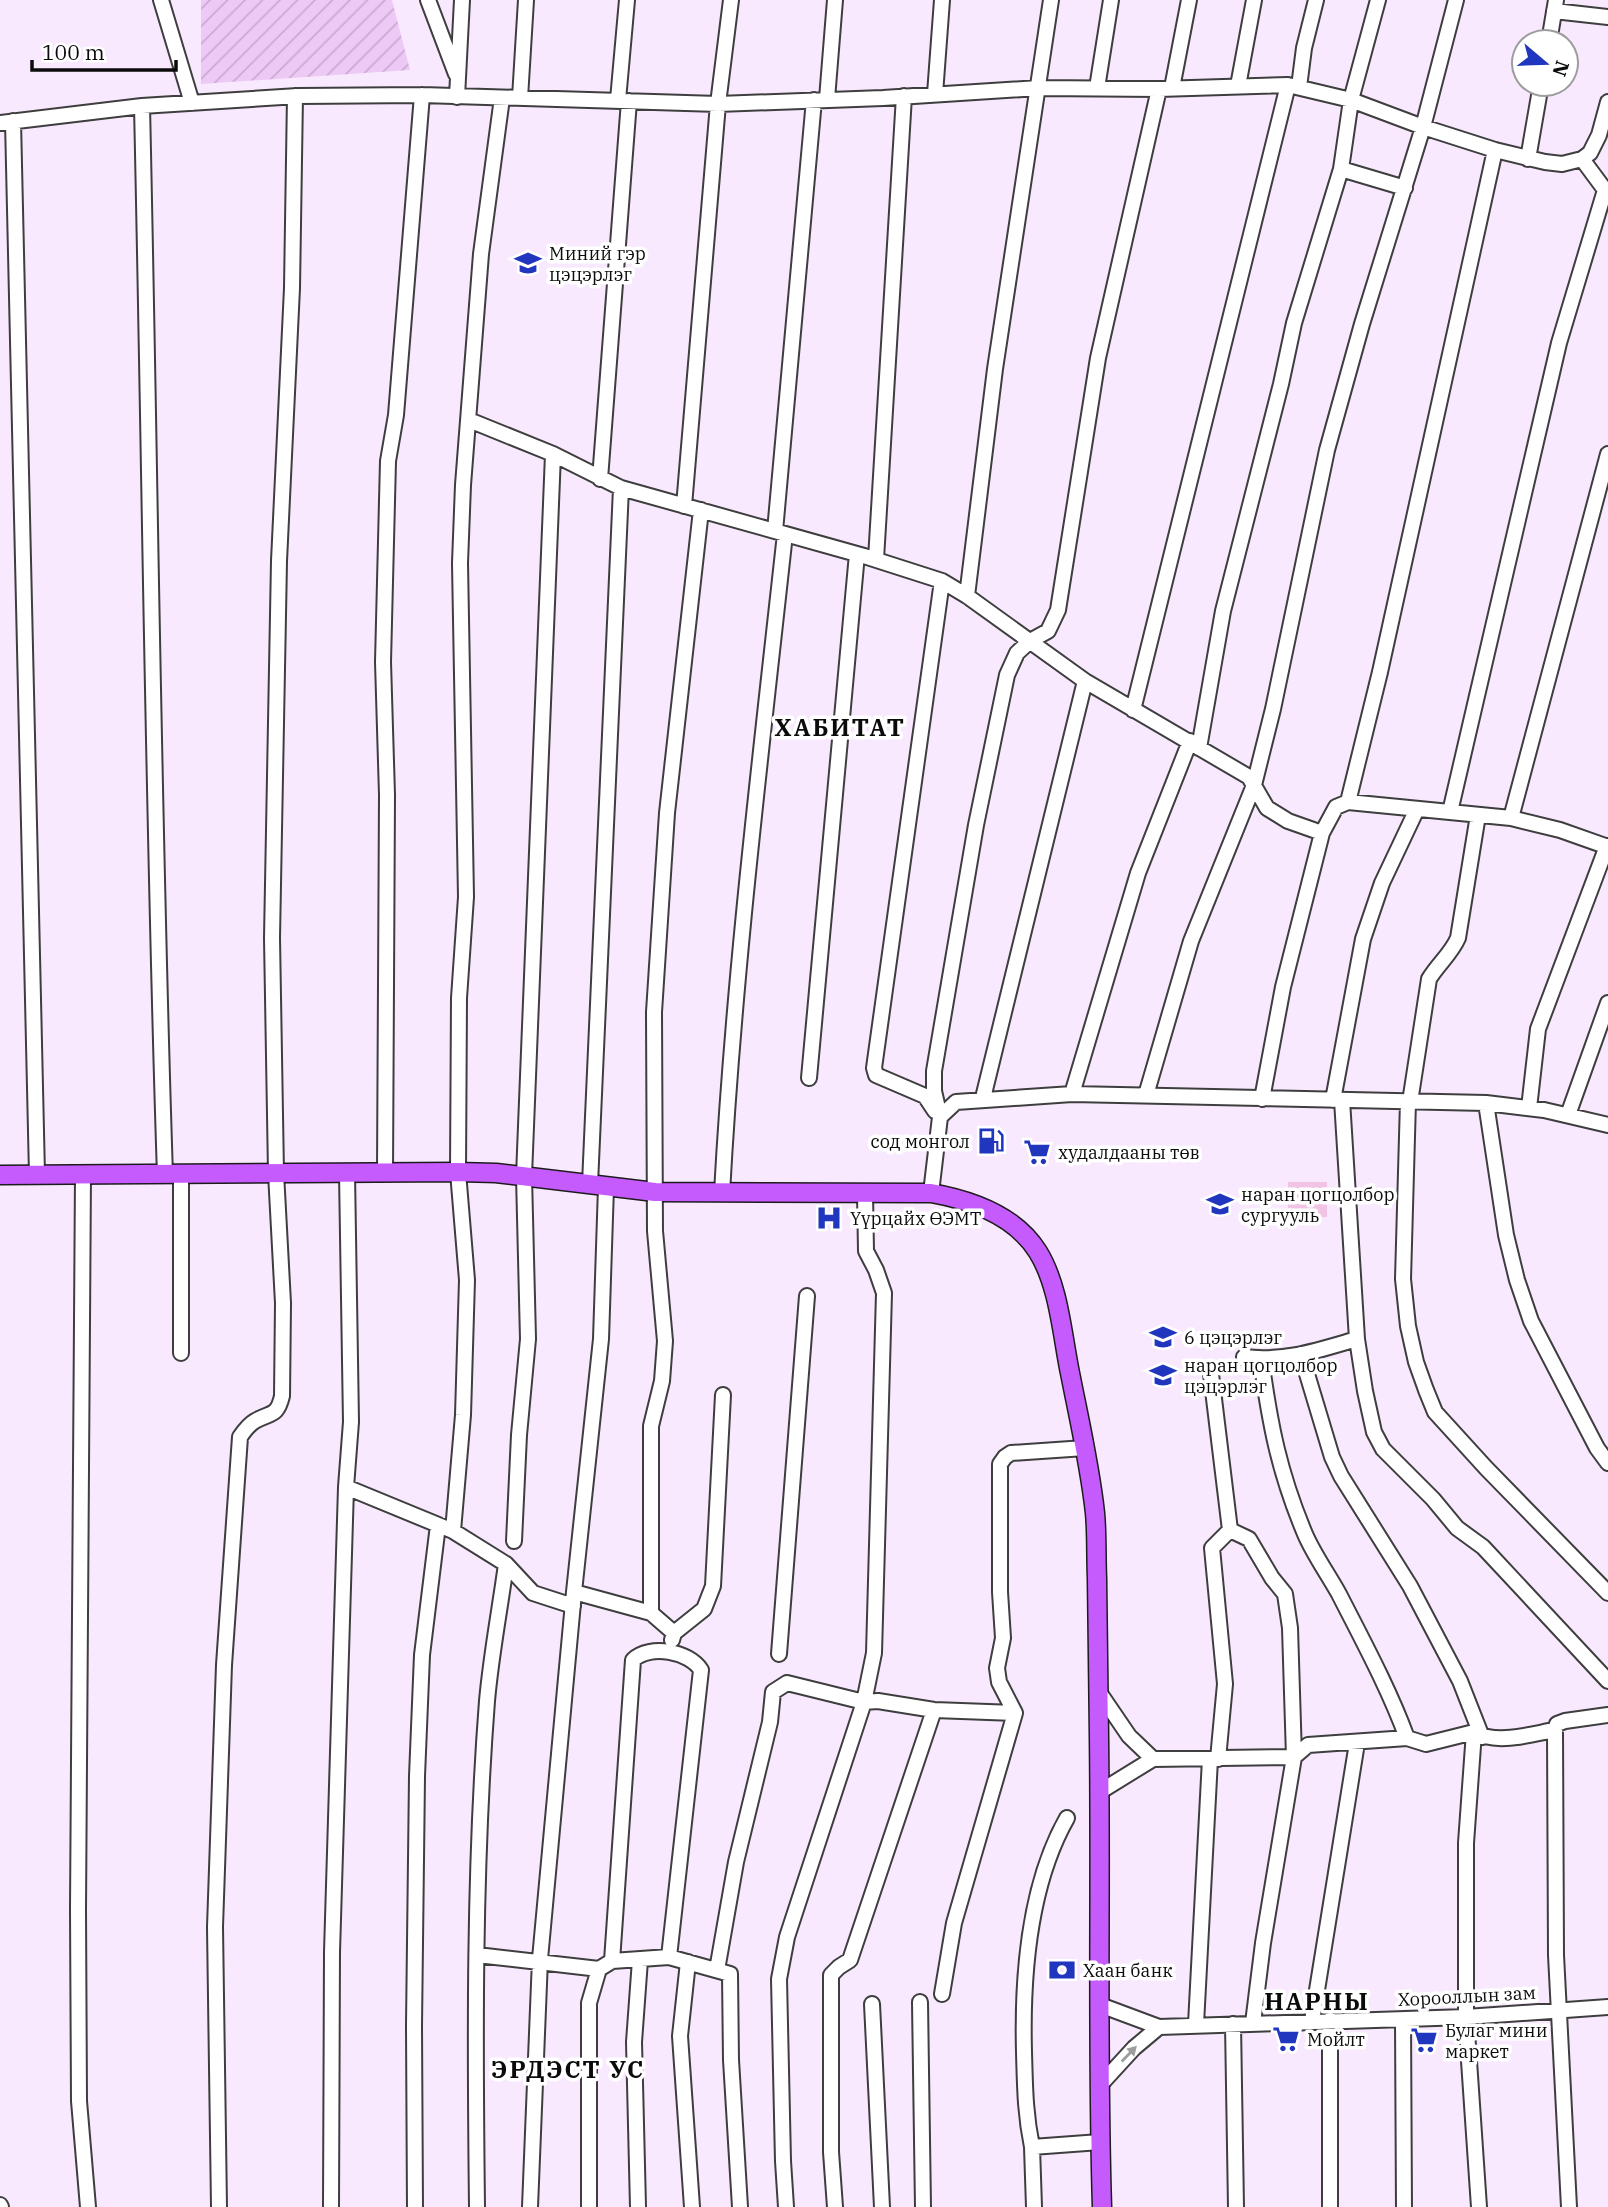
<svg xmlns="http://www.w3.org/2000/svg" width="1608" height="2207" viewBox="0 0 1608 2207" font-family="'IBM Plex Serif',serif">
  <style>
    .farmland { fill: url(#farmland-furrows) }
    .pitch { fill: #f1c4e5 }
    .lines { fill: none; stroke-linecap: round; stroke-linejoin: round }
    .minor-casing { stroke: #3e3e3e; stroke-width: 18 }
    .major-casing { stroke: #1c1c1c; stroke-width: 21 }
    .minor { stroke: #fff; stroke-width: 14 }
    .major { stroke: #c65bfd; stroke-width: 18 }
    .oneway { fill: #9d9d9d }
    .labels { text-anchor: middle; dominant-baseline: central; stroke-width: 7; stroke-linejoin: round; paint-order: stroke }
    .poi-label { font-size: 18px; fill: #0b0b0b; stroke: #fff; text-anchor: start }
    .street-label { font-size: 18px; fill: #0b0b0b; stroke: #fff }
    .district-label { font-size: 24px; font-weight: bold; letter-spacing: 2px; fill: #0b0b0b; stroke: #fff }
  </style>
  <defs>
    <pattern id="farmland-furrows" width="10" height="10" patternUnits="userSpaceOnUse" patternTransform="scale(1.75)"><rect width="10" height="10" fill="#edc9f5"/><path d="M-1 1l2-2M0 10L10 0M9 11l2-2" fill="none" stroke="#caabd1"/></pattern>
  </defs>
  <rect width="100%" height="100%" fill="#f9e9ff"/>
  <path class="farmland" d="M201,0H392L410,70L201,84Z"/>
  <path class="pitch" d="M1288,1182H1327V1217L1288,1218Z"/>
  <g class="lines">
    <g class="minor-casing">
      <path id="minor" d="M161,0L192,103
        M428,0L456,74
        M1554,11L1608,17
        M1549,42L1556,0
        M1238,86L1254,0
        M1299,87L1304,48L1316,0
        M1097,88L1111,0
        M1172,88L1189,0
        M935,94L942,0
        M457,97L462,0
        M520,98L526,0
        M827,99L835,0
        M618,100L627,0
        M142,106C150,462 153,818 165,1175
        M13,121L37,1175
        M0,123L142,106L298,96L422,95L718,104L883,98L1039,88L1159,89L1288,85L1351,100L1423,127L1495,150L1545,162L1562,164L1582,159L1590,153L1599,135L1608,102
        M1528,159L1541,84
        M1341,169L1405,188
        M469,420L553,454L621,488L864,556L942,581L967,596L1085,681L1249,777L1267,808L1288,821L1322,833L1336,807L1348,802L1511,818L1560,830L1608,847
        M600,479L629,101
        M684,506L718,104L731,0
        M775,531L814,100
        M876,559L904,96
        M967,596L995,369L1051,0
        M1133,710L1288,85
        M1199,748L1223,611L1281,384L1294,323L1341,169L1351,100L1378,0
        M1348,802L1380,672L1495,150
        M1450,812L1559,343L1605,190L1582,159
        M1511,818L1608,454
        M809,1078L857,554
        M1072,1094L1138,873L1190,741
        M1146,1095L1191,941L1254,785L1273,709L1327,450L1362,324L1423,127L1456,0
        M983,1098L1085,681
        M1262,1099L1283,987L1322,833
        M1333,1100L1363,939L1382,883L1417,809
        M1342,1100L1357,1339L1365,1391L1374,1432L1383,1449L1433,1499L1457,1528L1483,1547L1608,1681
        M1408,1101L1403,1279L1408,1326L1416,1362L1426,1390L1435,1412L1486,1468L1608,1593
        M1410,1102L1429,979C1438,964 1451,954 1458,938L1478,815
        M1486,1103L1506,1235L1517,1280L1531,1321L1597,1448L1608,1463
        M1529,1108L1538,1029L1607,846
        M935,1111L925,1096L876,1075L874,1068L942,581
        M1568,1115L1608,1003
        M940,1117L934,1091V1071L976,825L1007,675L1017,653L1030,641L1048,631L1058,610L1098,358L1159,89
        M385,1172L387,795L383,662L388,461L396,415L422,95
        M347,1173L351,1422L346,1487L453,1531L506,1564L533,1593L573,1606
        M83,1174L78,1910L79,2101L88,2207
        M590,1184L621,488
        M722,1193C734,973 761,753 785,534
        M931,1193L940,1117L956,1102L1072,1094L1486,1103L1544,1110L1608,1125
        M181,1353V1175
        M1301,1354L1332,1457L1341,1476L1410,1586L1460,1681L1482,1737
        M1244,1357C1285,1362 1319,1350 1357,1339
        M1261,1359C1270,1425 1279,1472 1305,1534C1314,1555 1328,1574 1339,1594C1363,1641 1389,1689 1407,1738
        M1211,1374L1230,1530
        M1230,1530L1249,1539L1272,1578L1285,1594L1290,1628L1294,1757L1263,1943L1253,2023
        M453,1531L463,1415L467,1280L458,1172L459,998L466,897L460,563L463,485L481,254L502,98
        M514,1541L519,1435L528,1339L524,1176L553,454
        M574,1592L651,1613L674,1633L672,1640
        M651,1613V1426L662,1381L665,1341L655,1231L654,1012L667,813L701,510
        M674,1633L704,1609L713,1586L723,1395
        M779,1654L807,1296
        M1099,1692L1129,1736L1153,1759
        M1555,1730L1556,1955L1569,2207
        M1474,1732L1466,1843V2017L1479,2207
        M1218,1759L1225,1684L1212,1548L1230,1530
        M1101,1791L1153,1759L1294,1757L1308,1745L1407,1738L1426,1744L1474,1732C1497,1745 1531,1734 1555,1730L1557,1724L1565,1721L1608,1715
        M477,1955L599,1969
        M612,1961L633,1660C650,1644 689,1651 701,1670L669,1957
        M688,1962L680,2036L692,2207
        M717,1970L736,1862L770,1722L773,1692L787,1683L864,1702L878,1701L934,1710L1015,1713
        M942,1994L954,1923L1015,1713L999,1682L997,1668L1003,1638L1000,1592V1464L1005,1457L1011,1453L1085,1448
        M920,2002L923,2207
        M872,2004L882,2207
        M1100,2005L1159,2027L1466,2017L1608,2007
        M1330,2020V2207
        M1403,2020L1404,2207
        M1312,2021L1357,1743
        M1196,2024L1210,1759
        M1233,2024L1236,2207
        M1101,2084L1134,2048L1159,2027
        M1032,2147C1025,2113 1025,2086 1024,2052C1022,1976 1029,1885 1067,1818
        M0,2205L1,2207
        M219,2207L215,1927L224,1665L240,1437C244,1431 248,1425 255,1421C271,1412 277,1417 282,1396L283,1303L276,1173L272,938L279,561L292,288L295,96
        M331,2207L332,1952L346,1487
        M415,2207L414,2026L417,1776L422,1655L438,1525
        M477,2207C475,2039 474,1869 487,1701C491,1655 500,1609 506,1564
        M530,2207L540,1959L574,1592L601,1339L606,1187
        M589,2207V2003L599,1969L612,1961L669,1957L730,1974L731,2060L740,2207
        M638,2207L634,2042L640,1960
        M786,2207L783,2161L779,1979L787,1937L864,1702L874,1653L884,1293L876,1270L866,1251L865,1193
        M835,2207L831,2152V1975L839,1967L850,1960L934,1710
        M1034,2207L1032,2147L1100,2142"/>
    </g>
    <g class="major-casing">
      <path id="major" d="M0,1175L458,1172L496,1173L655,1192L931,1193C971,1200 1015,1215 1038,1252C1059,1286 1062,1334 1070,1373C1079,1419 1090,1466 1095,1513C1097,1534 1096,1557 1097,1578C1098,1631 1098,1684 1099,1737C1101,1894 1097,2050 1102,2207"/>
    </g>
    <use href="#minor" class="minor"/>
    <use href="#major" class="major"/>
  </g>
  <defs><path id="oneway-solid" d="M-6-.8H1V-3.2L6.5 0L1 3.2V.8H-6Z" transform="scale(1.75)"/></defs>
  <use class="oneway" href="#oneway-solid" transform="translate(1129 2054) rotate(-46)"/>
  <defs>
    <g id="school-bare" transform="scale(2.1)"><path d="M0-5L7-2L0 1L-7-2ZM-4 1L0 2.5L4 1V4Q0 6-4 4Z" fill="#2036be" stroke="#fff" stroke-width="2.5" paint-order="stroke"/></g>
    <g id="fuel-bare" transform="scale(2.1)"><path d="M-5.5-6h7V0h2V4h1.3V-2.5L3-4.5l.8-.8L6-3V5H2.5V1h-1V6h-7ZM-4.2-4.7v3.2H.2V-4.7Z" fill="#2036be" stroke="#fff" stroke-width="2.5" paint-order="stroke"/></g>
    <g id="supermarket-bare" transform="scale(2.1)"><path d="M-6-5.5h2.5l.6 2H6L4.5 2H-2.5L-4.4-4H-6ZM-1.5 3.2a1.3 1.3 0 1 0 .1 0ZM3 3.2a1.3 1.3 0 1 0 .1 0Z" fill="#2036be" stroke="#fff" stroke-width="2.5" paint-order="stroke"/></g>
    <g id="hospital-bare" transform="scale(2.1)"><path d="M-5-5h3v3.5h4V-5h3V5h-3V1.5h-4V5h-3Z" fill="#2036be" stroke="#fff" stroke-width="2.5" paint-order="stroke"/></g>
    <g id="bank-bare" transform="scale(2.1)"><path d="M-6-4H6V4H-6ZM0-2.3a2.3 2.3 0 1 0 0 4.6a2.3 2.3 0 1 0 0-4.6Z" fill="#2036be" stroke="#fff" stroke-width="2.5" paint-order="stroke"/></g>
  </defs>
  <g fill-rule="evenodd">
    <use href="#school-bare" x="528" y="263"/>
    <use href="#fuel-bare" x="991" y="1141"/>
    <use href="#supermarket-bare" x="1037" y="1152"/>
    <use href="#school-bare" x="1220" y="1204"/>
    <use href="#hospital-bare" x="829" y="1218"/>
    <use href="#school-bare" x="1163" y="1337"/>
    <use href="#school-bare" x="1163" y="1375"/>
    <use href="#bank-bare" x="1062" y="1970"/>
    <use href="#supermarket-bare" x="1286" y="2039"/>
    <use href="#supermarket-bare" x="1424" y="2040"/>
  </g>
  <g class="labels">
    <g class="poi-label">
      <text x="549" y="253">Миний гэр<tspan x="549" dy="21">цэцэрлэг</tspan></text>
      <text x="970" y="1141" text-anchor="end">сод монгол</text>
      <text x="1058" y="1152">худалдааны төв</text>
      <text x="1241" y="1194">наран цогцолбор<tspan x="1241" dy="21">сургууль</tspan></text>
      <text x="850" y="1218">Үүрцайх ӨЭМТ</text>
      <text x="1184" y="1337">6 цэцэрлэг</text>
      <text x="1184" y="1365">наран цогцолбор<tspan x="1184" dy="21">цэцэрлэг</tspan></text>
      <text x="1083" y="1970">Хаан банк</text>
      <text x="1445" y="2030">Булаг мини<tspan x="1445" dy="21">маркет</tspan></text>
      <text x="1307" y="2039">Мойлт</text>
    </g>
    <g class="street-label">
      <text transform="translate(1467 1996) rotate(-3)">Хорооллын зам</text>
    </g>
    <g class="district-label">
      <text x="840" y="727">ХАБИТАТ</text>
      <text x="1317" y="2001">НАРНЫ</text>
      <text x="568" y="2069">ЭРДЭСТ УС</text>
    </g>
  </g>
  <g transform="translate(1545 63) rotate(109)"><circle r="33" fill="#ffffff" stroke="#9d9d9d" stroke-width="2"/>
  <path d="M0-5L12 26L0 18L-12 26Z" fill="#2036be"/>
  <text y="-10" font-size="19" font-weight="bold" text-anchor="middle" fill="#0b0b0b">N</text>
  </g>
  <path d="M32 60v10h144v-10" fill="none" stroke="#0b0b0b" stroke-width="3.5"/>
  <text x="42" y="60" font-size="21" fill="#0b0b0b" stroke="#ffffff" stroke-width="5" paint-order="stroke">100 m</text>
</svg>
